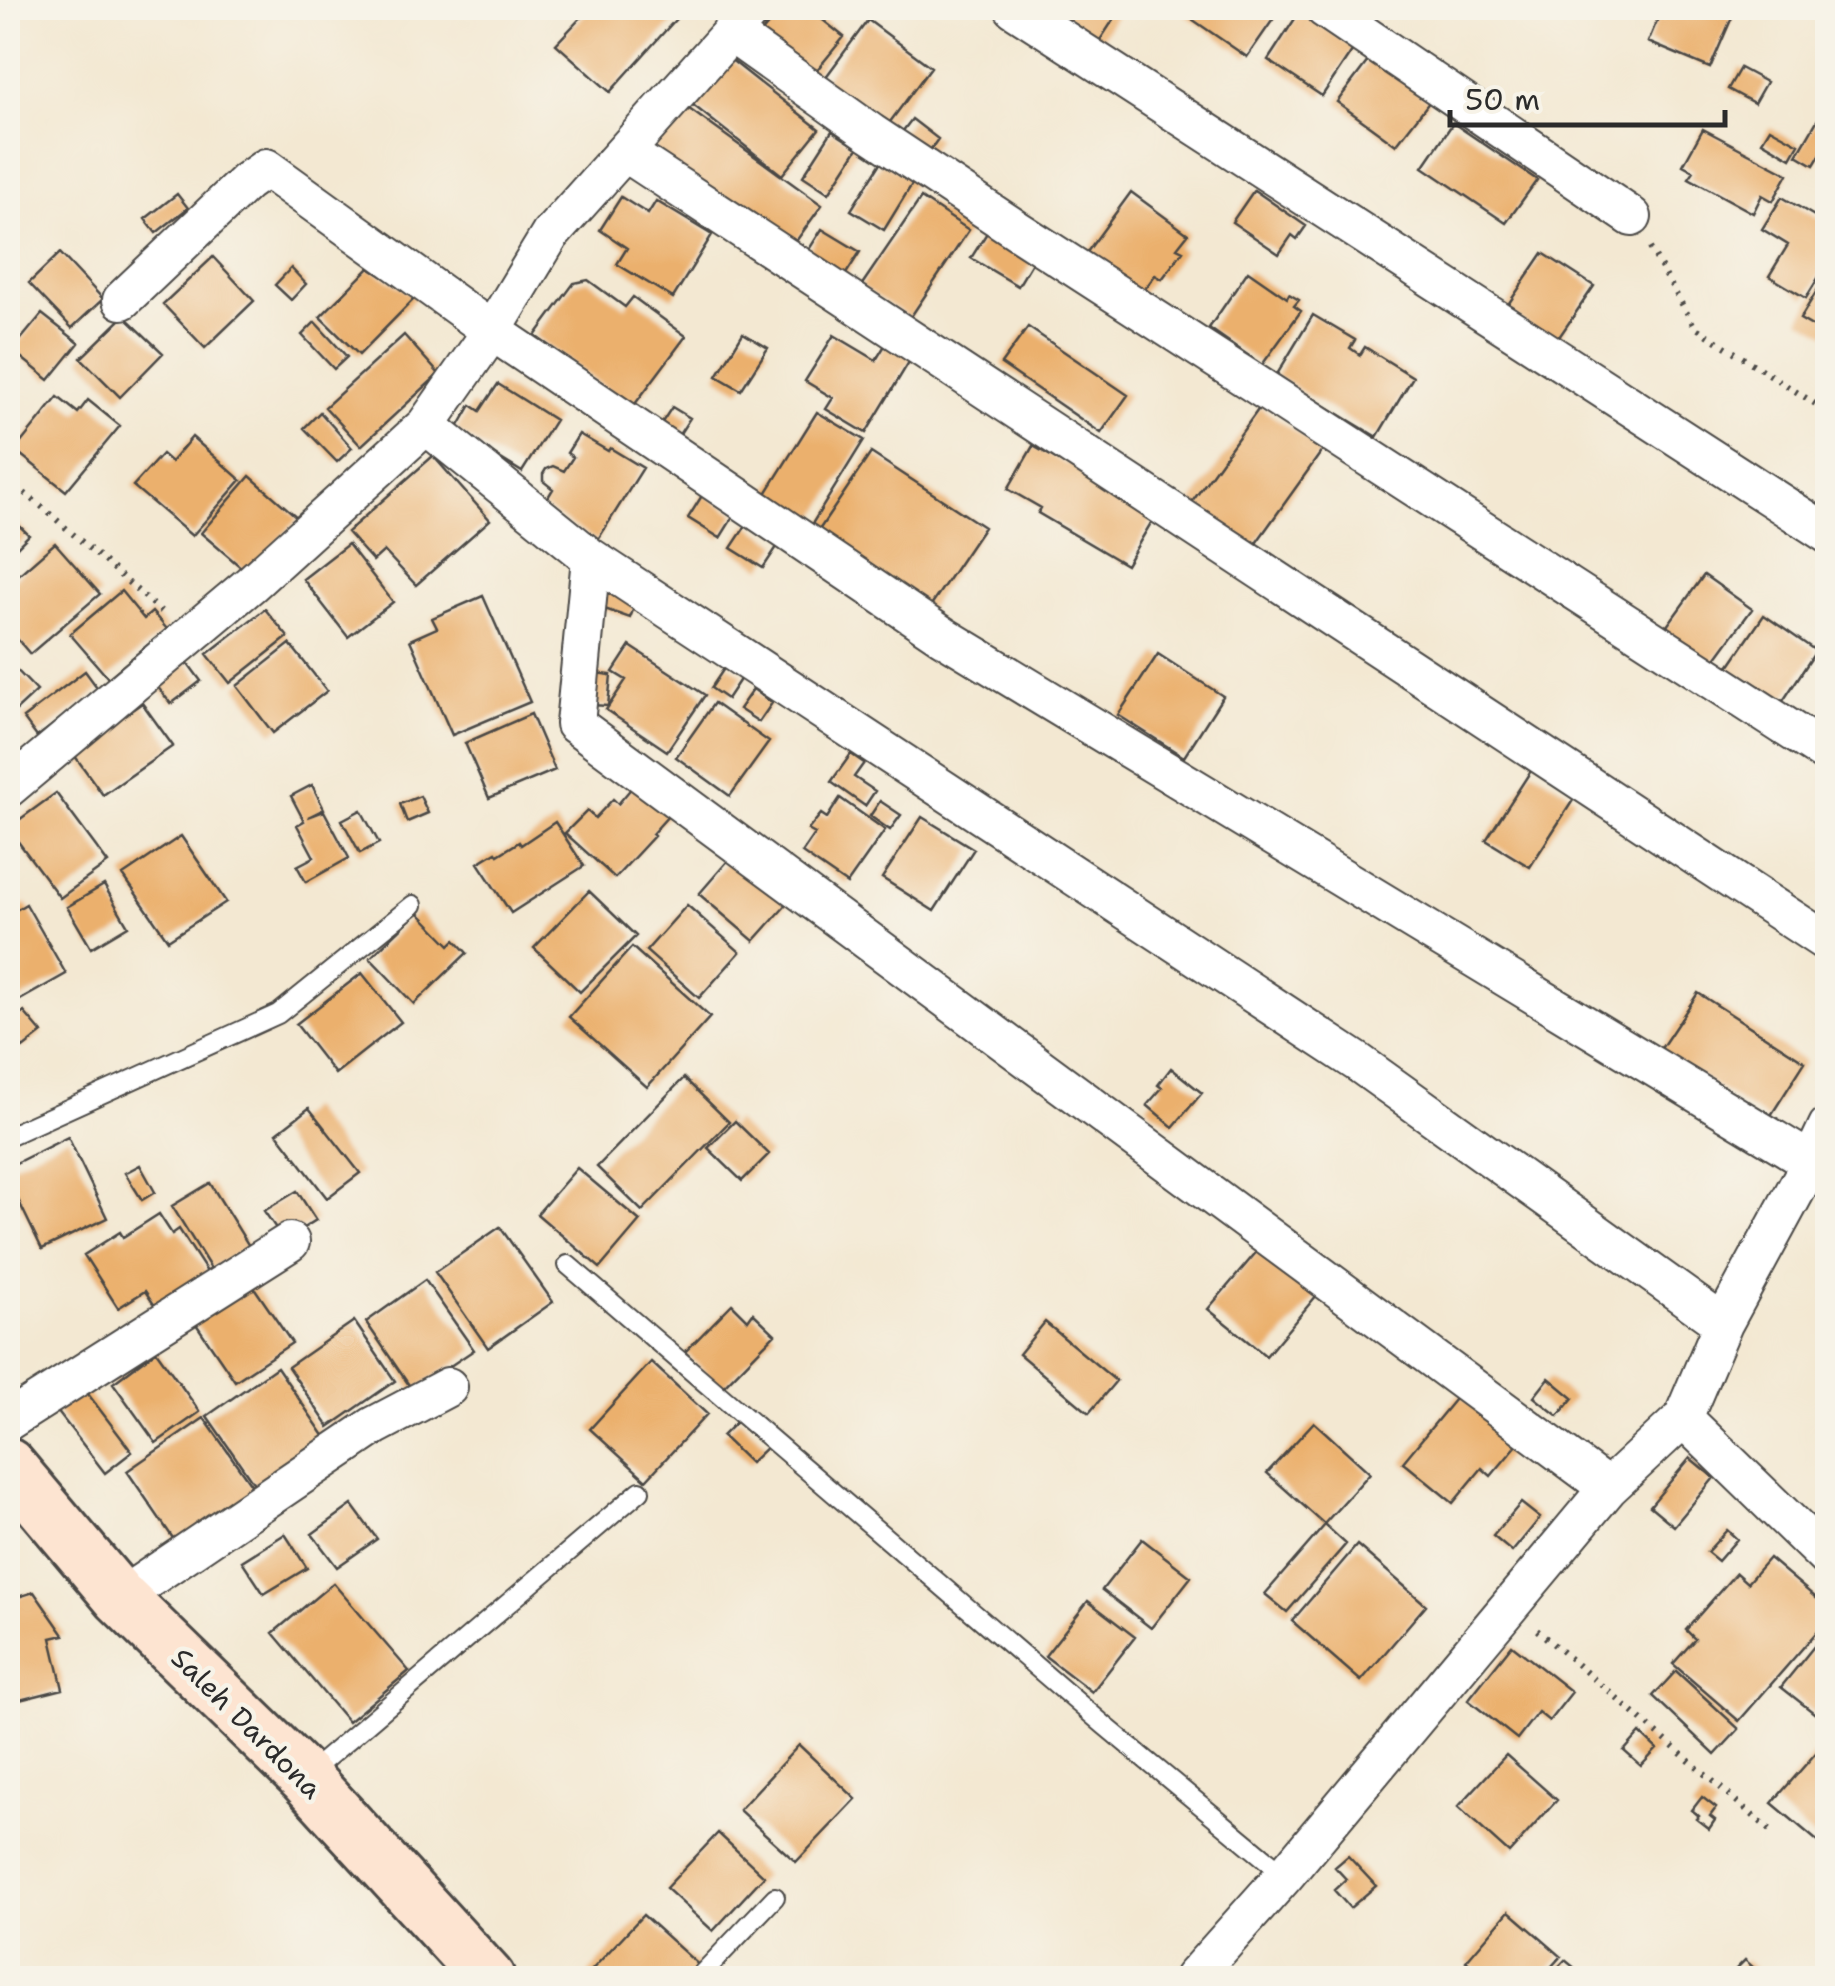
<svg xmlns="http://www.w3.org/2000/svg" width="1835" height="1986" viewBox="0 0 1835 1986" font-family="'Shantell Sans',sans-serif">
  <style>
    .building { fill: #ebb06d }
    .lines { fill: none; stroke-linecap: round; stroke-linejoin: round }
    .lane-casing { stroke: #494744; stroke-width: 22 }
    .street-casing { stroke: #494744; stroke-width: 42 }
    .secondary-casing { stroke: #494744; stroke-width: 58 }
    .path { stroke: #494744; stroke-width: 6; stroke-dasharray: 2.5 8; stroke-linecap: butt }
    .lane { stroke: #fff; stroke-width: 18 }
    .street { stroke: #fff; stroke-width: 38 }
    .secondary { stroke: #fde4d1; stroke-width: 52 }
    .labels { text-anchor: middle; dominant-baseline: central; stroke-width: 9; stroke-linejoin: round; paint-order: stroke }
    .street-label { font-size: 28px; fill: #2b2b2b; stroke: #f7f3e8 }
  </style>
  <rect width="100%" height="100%" fill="#f7f3e8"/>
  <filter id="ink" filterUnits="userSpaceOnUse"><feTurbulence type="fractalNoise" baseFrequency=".01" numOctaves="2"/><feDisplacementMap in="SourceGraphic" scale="20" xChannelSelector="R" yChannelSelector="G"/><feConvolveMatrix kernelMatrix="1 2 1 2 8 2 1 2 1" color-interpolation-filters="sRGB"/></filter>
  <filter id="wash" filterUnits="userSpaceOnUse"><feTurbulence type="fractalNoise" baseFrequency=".0048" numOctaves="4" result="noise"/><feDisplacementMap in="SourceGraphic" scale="40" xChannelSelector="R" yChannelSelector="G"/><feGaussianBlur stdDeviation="2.25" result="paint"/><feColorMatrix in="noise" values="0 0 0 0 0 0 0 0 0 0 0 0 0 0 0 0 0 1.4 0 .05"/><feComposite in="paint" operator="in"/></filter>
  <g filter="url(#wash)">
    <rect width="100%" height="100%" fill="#f3e8d2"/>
    <g id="blocks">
      <path class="building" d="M590,8H681L684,10L610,92L556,44Z
        M782,8H808L844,37L807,82L755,40Z
        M1039,8H1121L1093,51Z
        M1186,8H1281L1247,57L1183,13Z
        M1657,8H1736L1710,68L1648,42L1659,16L1653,15Z
        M1300,11L1354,48L1322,96L1268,60Z
        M868,20L931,67L881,134L817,89Z
        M1371,57L1430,101L1396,145L1337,102Z
        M730,59L819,129L782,175L693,105Z
        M1740,68L1766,82L1754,103L1728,89Z
        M685,106L822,205L789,251L652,152Z
        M1819,117L1828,121V142L1814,165L1797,155Z
        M912,119L938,139L926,156L899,136Z
        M1453,123L1537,180L1506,223L1423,167Z
        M1770,128L1799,144L1791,158L1762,141Z
        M1703,129L1788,174L1773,201L1762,195L1753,213L1689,178L1694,171L1683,165Z
        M832,131L858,148L829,193L803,176Z
        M882,161L914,181L884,230L851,210Z
        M1254,190L1306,226L1297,239L1292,235L1279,254L1232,222Z
        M1131,192L1188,234L1177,248L1183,251L1162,279L1155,275L1135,303L1079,263Z
        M177,194L188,208L156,233L145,219Z
        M621,197L648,214L656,201L712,235L673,298L617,264L627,248L600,230Z
        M1782,197L1828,224V262L1806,298L1769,276L1788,245L1762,229Z
        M921,198L969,230L910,318L861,286Z
        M990,228L1036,256L1018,286L971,258Z
        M822,229L860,252L844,277L806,254Z
        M60,253L103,299L72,328L29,283Z
        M1543,253L1594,286L1555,343L1505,309Z
        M213,257L254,301L205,348L163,304Z
        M291,268L306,284L291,300L275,285Z
        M369,268L416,297L359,355L320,317Z
        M1248,271L1287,298L1289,294L1299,300L1294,306L1301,311L1262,365L1209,328Z
        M1828,272V335L1800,319Z
        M588,280L625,307L633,297L686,336L632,408L535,336L574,283Z
        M42,314L79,343L49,380L12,350Z
        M1313,315L1355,340L1350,348L1360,355L1365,347L1413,377L1377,437L1276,376Z
        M124,316L163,353L120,397L81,358Z
        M315,322L347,357L334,369L302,335Z
        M1028,327L1128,395L1101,433L1001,364Z
        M743,333L768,348L741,390L717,376Z
        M404,335L439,374L361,446L325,407Z
        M834,335L876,360L887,342L912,357L866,433L826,409L833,398L805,381Z
        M498,384L555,420L522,472L456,431L471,405L480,411Z
        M58,397L78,413L88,400L120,426L66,491L15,450Z
        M672,407L690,418L675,441L657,430Z
        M1260,407L1322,451L1254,546L1192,502Z
        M320,412L352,448L337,462L304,428Z
        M817,412L864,440L812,524L765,495Z
        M579,434L608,451L610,448L643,468L597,541L542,507L553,489L543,481V474L546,469L553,466L564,471L573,457L567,453Z
        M192,437L241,480L192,536L133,486L162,454L171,462Z
        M1033,446L1067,465L1069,462L1157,513L1126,565L1038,513L1041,508L1008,489Z
        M871,453L984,527L925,614L813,539Z
        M433,456L490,520L416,585L384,551L373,561L347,532Z
        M250,476L298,518L249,574L201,533Z
        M703,494L735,514L720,538L688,518Z
        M8,515L29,535L8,556Z
        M747,524L779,544L763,568L731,548Z
        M55,543L100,594L30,654L8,628V584Z
        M348,544L393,602L348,637L303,579Z
        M1704,575L1752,609L1706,672L1659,637Z
        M607,586L636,602L630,618L599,607Z
        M121,591L144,619L152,612L167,629L108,678L70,634Z
        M483,596L530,702L452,735L410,640L437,628L432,618Z
        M265,609L288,637L230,683L207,654Z
        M1764,615L1816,651L1779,707L1725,672Z
        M290,644L327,691L273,733L237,686Z
        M630,646L705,695L667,751L606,710L626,680L613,672Z
        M1158,654L1223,696L1184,757L1118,715Z
        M187,662L201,681L171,704L157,686Z
        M10,663L37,691L10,716L8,714V665Z
        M727,664L743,675L727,699L711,688Z
        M85,671L99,690L37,737L23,718Z
        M595,673L611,675L608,706L591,705Z
        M753,689L772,703L759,722L739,709Z
        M142,703L173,746L103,795L72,752Z
        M714,703L769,742L730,796L676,757Z
        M531,714L555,770L489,798L465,743Z
        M851,754L864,763L854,777L875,791L865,806L831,782Z
        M1532,769L1575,797L1530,867L1486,840Z
        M312,785L324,809L308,817L324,811L349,858L306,882L297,866L314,857L297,825L304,821L291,796Z
        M634,785L668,816L652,834L654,836L615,878L565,833L587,811L595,818L613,799L618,804Z
        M56,793L108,863L60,898L8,828Z
        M420,796L428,813L407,822L400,804Z
        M840,798L885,830L847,884L802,853L815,834L808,830L821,814L827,818Z
        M880,801L901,815L890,830L870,816Z
        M361,810L379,843L360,853L342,820Z
        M922,817L974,849L934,911L882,878Z
        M555,822L584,866L511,913L478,863L496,852L498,855L519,842L521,845Z
        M181,836L226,902L168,940L123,875Z
        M732,856L788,903L754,941L699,894Z
        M104,885L128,926L91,948L67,907Z
        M589,891L636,936L580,992L534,948Z
        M26,904L66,974L13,1004L8,993V915Z
        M687,905L740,952L699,998L646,951Z
        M418,912L450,945L455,940L467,953L414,1004L370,958Z
        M632,947L710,1017L647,1087L569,1017Z
        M362,973L401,1022L335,1074L296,1024Z
        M1698,993L1805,1062L1768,1120L1660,1050Z
        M24,1012L42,1033L23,1048L8,1025Z
        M1171,1068L1202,1093L1173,1127L1147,1105L1162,1088L1158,1085Z
        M684,1078L729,1122L642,1211L597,1167Z
        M309,1108L360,1173L327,1198L277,1133Z
        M735,1121L769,1154L742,1181L708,1148Z
        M68,1137L107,1218L42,1249L8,1179V1167Z
        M140,1165L155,1192L142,1200L125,1173Z
        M577,1168L640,1221L600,1268L537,1214Z
        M210,1183L249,1246L211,1269L172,1206Z
        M297,1191L316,1220L284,1240L264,1211Z
        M159,1214L172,1234L179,1229L209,1275L155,1306L145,1291L118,1308L84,1255L120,1232L123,1237Z
        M500,1227L553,1302L488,1348L435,1272Z
        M1265,1242L1322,1289L1266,1356L1208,1309Z
        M425,1280L474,1350L413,1391L366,1322Z
        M251,1283L292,1343L235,1381L194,1321Z
        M732,1304L748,1320L753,1313L775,1334L722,1388L685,1352Z
        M354,1321L395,1381L329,1427L288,1367Z
        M1045,1322L1116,1381L1089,1413L1019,1354Z
        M156,1351L200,1412L156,1443L113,1383Z
        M651,1362L707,1414L646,1480L590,1429Z
        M277,1367L327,1440L257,1488L207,1416Z
        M1549,1378L1573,1398L1558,1416L1534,1397Z
        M85,1390L132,1452L105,1473L57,1411Z
        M1459,1394L1518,1444L1491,1476L1482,1468L1453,1503L1403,1462Z
        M204,1418L257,1493L179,1547L127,1471Z
        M739,1419L768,1446L750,1463L722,1436Z
        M1314,1422L1370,1473L1324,1524L1267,1473Z
        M1690,1458L1714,1478L1674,1526L1650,1506Z
        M1521,1503L1540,1518L1512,1552L1493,1536Z
        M352,1505L377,1539L337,1567L312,1534Z
        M1325,1525L1346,1544L1287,1612L1265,1594Z
        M1727,1530L1737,1539L1718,1561L1707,1552Z
        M285,1534L307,1568L264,1594L242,1561Z
        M1142,1539L1191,1577L1151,1628L1102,1590Z
        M1357,1545L1426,1605L1361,1681L1292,1621Z
        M1769,1558L1828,1608V1619L1739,1721L1673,1664L1695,1639L1686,1630L1736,1573L1747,1583Z
        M333,1583L409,1671L348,1722L273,1633Z
        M34,1592L64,1635L51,1638L63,1689L8,1703V1600Z
        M1088,1601L1135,1637L1092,1692L1045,1656Z
        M1828,1629V1724L1781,1687Z
        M1512,1645L1572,1692L1549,1721L1538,1712L1517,1739L1468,1700Z
        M1676,1671L1739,1729L1715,1755L1653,1696Z
        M1640,1733L1657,1749L1641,1766L1624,1751Z
        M1828,1739V1850L1772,1803Z
        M799,1745L856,1799L796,1862L739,1810Z
        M1506,1755L1557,1800L1509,1853L1458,1807Z
        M1702,1797L1716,1808L1710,1816L1715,1820L1709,1829L1696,1819L1699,1816L1692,1810Z
        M718,1833L764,1876L713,1931L666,1888Z
        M1348,1856L1376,1886L1350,1908L1334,1890L1346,1879L1335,1867Z
        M1509,1911L1561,1956L1541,1978H1486L1466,1961Z
        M643,1915L702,1968L692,1978H593L588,1974Z
        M1565,1960L1587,1978H1548Z
        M1745,1960L1765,1978H1727Z"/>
    </g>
  </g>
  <g filter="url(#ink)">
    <use href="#blocks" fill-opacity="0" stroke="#494744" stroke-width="2.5"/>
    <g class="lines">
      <g class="lane-casing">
        <path id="lane" d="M8,1136L278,1014L413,905
          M568,1265L1104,1725L1285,1875
          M308,1774L640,1491
          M698,1978L775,1897"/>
      </g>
      <g class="street-casing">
        <path id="street" d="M1014,8L1828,534
          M1324,8L1632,217
          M731,33L871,133L1017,230L1828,754
          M625,152L1828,943
          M122,300L246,182L266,168L492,331L943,636L1811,1162
          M426,425L591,558L575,724L1608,1488
          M591,558L1359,1063L1723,1324
          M8,788L251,584L426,425L492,331L550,235L753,8
          M1683,1418L1828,1559
          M8,1421L290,1242
          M120,1598L374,1426L448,1387
          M1193,1978L1285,1875L1608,1488L1683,1418L1723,1324L1811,1162L1828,1126"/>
      </g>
      <g class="secondary-casing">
        <path id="secondary" d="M8,1465L120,1598L304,1777L488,1978"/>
      </g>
      <path class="path" d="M1650,248L1695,327L1828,412
        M8,480L41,506L162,612
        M1537,1630L1771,1831"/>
      <use href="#lane" class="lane"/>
      <use href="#street" class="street"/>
      <use href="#secondary" class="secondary"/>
    </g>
  </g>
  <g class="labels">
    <g class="street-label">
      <text transform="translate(247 1723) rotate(45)">Saleh Dardona</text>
    </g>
  </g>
  <rect width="1835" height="1986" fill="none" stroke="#f7f3e8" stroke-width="40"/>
  <path d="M1450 110v15h275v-15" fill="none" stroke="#2b2b2b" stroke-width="5"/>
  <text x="1465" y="110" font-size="30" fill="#2b2b2b" stroke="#f7f3e8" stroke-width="8" paint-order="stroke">50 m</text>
</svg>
